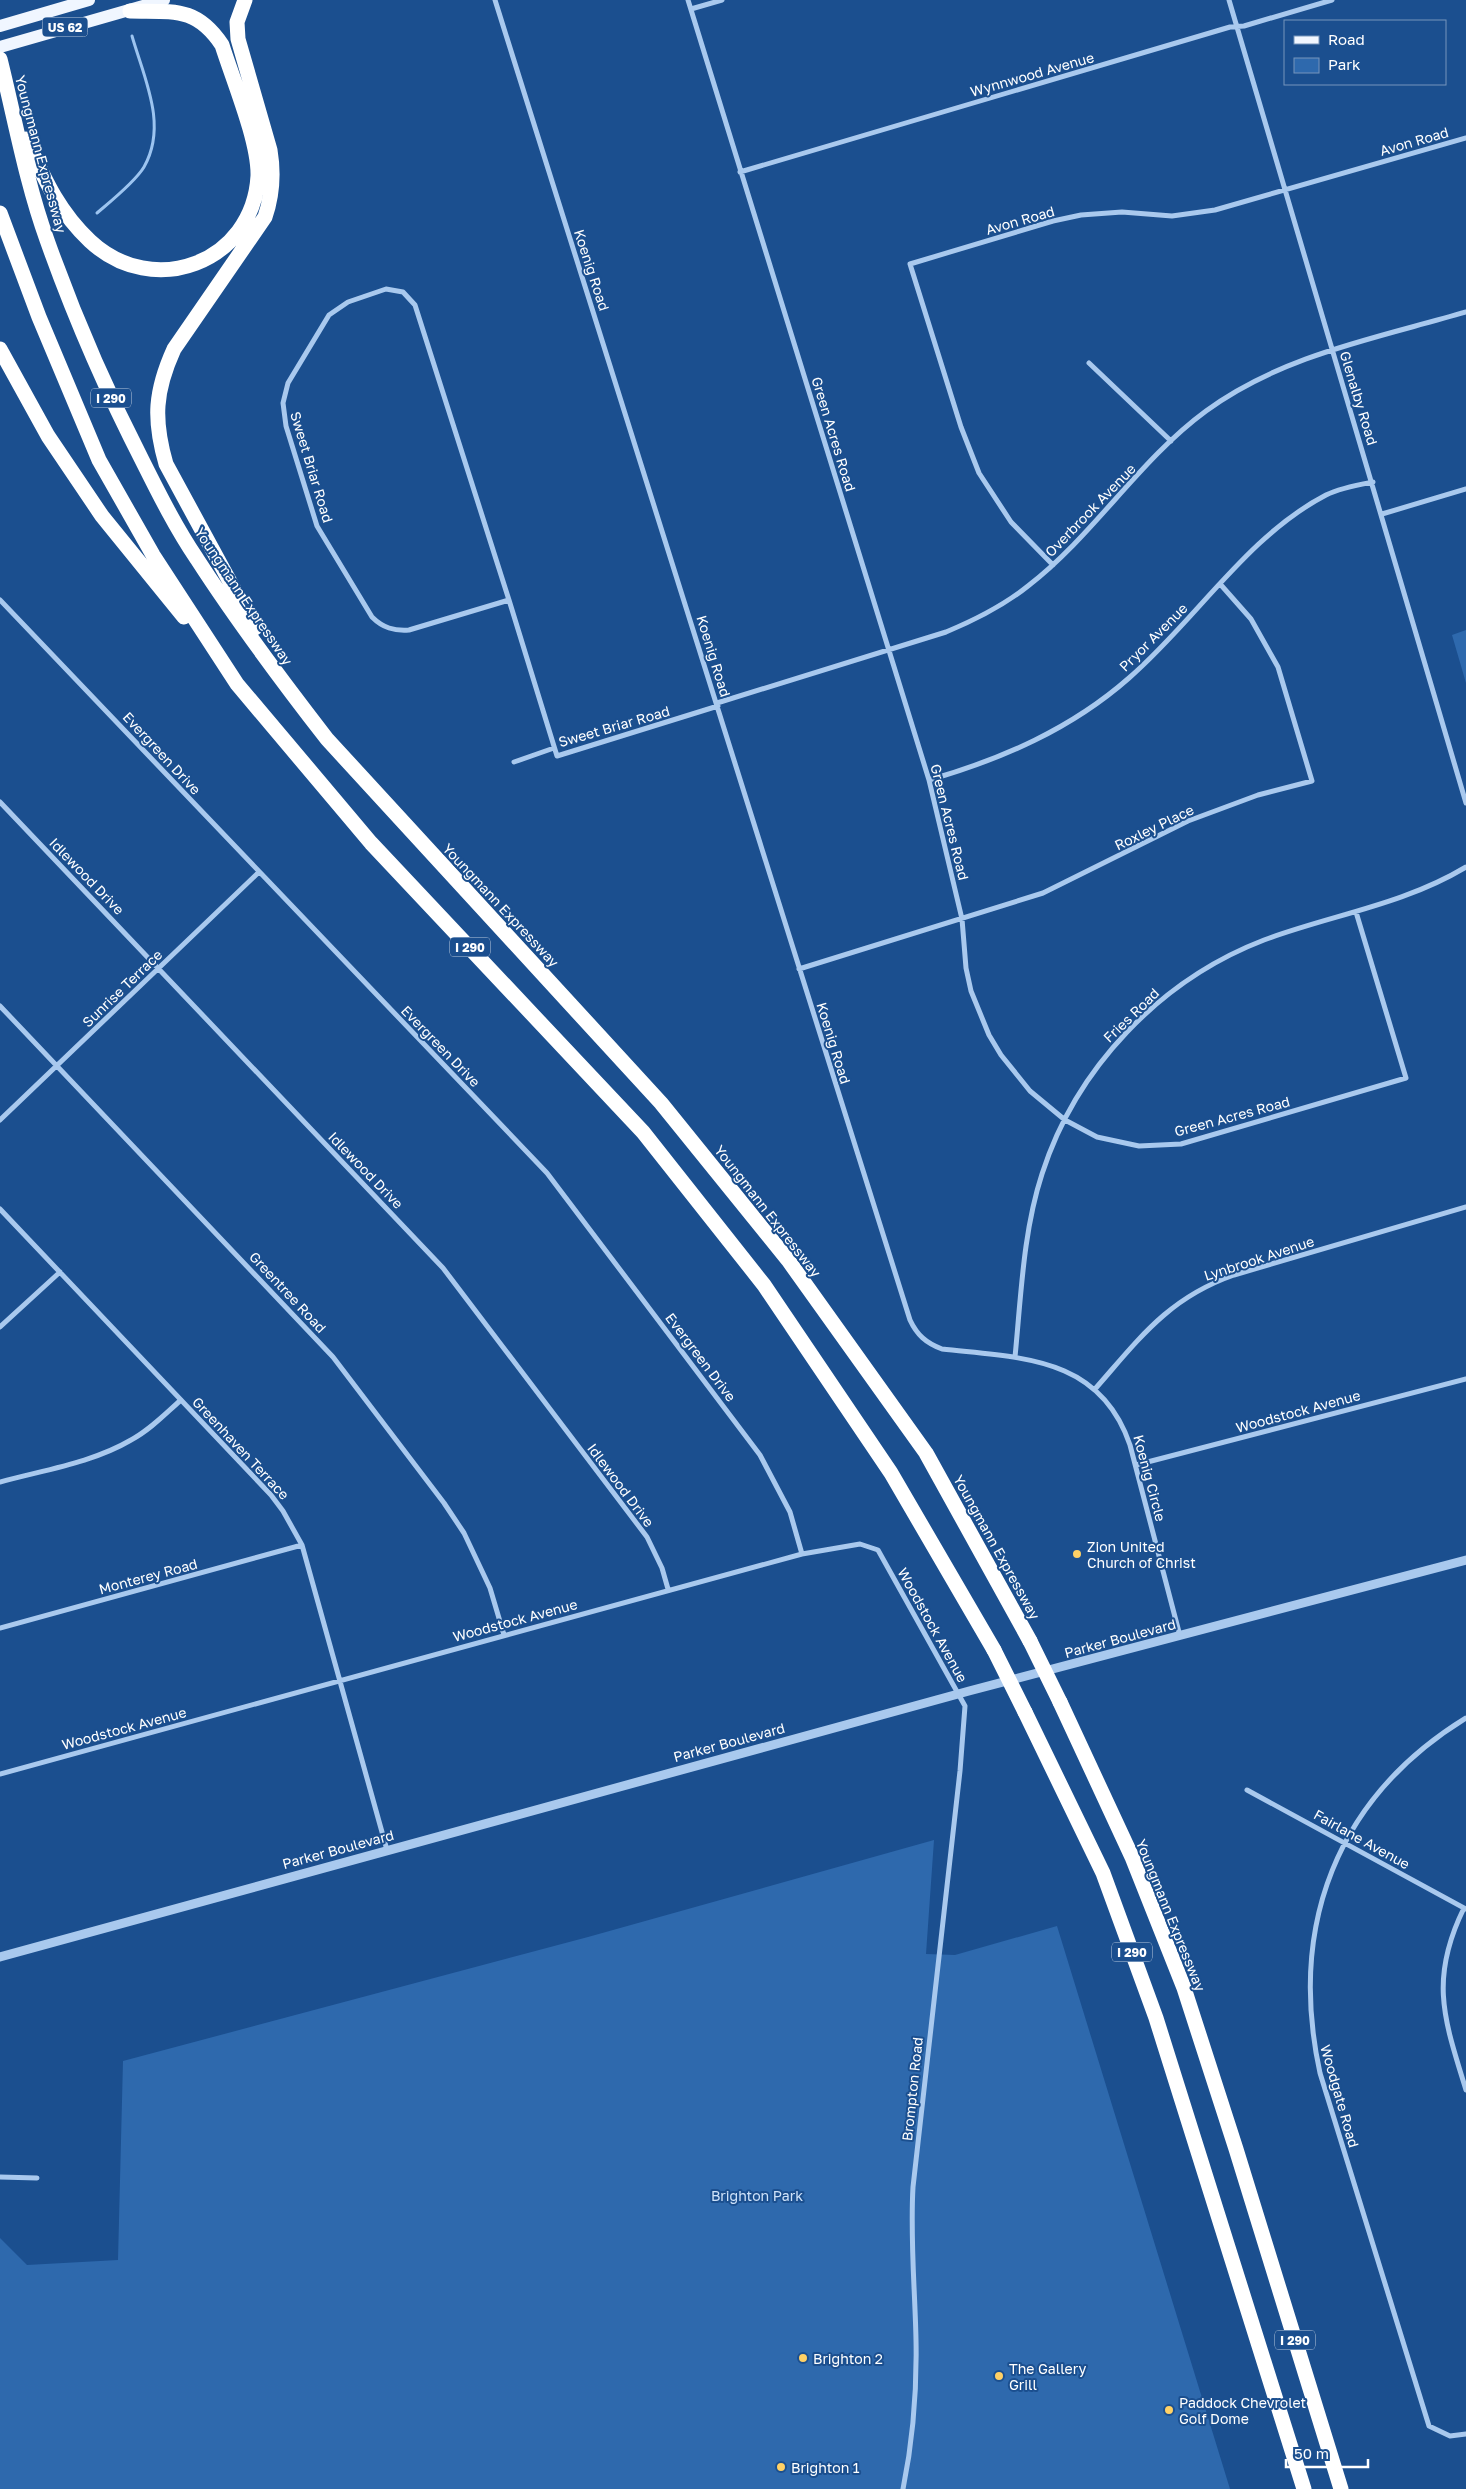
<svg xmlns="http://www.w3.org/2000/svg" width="1466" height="2489" viewBox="0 0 1466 2489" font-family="'Golos Text',sans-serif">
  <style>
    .green { fill: #2e69ad }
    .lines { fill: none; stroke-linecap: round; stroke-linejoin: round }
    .stream { stroke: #9cc4f0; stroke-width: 3 }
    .minor { stroke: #a9c9ee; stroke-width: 5 }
    .tertiary { stroke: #a9c9ee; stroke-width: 9 }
    .primary { stroke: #f0f6ff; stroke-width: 12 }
    .motorway { stroke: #fff; stroke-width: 15 }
    .motorway-bridge { stroke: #fff; stroke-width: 15 }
    .poi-dot { fill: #ffd166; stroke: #1b4f8f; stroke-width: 2 }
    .labels { text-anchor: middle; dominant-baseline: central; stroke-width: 4; stroke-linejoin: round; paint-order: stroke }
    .shield { fill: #1b4f8f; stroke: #bbcadd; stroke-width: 1 }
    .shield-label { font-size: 12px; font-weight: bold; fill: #fff }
    .street-label { font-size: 14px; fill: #fff; stroke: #1b4f8f }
    .poi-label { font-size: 14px; fill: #fff; stroke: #1b4f8f; text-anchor: start }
    .park-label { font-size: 14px; fill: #cfe3fa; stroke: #1b4f8f }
  </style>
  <rect width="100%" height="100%" fill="#1b4f8f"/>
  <path class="green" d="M1466,630V683L1452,635Z
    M934,1840L926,1954L955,1955L1057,1926L1230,2489H0V2238L27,2265L118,2260L123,2061L588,1937Z"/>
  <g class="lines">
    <path class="stream" d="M97,213C111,201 135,182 144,167C168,125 144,78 132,36"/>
    <path class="minor" d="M495,0L910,1320C917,1335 926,1343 942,1349C1021,1358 1100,1356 1130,1445L1180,1636
      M688,0L929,780L962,919L966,968L971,991L989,1035L1001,1055L1030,1091L1065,1120L1097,1137L1139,1146L1181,1144L1406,1078L1356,912
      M1229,0L1466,803
      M691,9L722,0
      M740,172L1230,27L1244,26L1332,0
      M386,289L403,292L415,305L509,600L409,630C394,631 383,628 372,617L317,526L286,426L283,403L288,383L329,315L348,302Z
      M1089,363L1171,441
      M1382,514L1466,489
      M1053,565L1011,522L979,473L961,427L910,264L1053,221L1081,215L1122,212L1172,216L1215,210L1466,138
      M0,600L547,1173L760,1455L790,1512L802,1554
      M509,600L557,756L718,706
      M717,703L946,632C975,620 1003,606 1028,586C1094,535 1139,460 1206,411C1282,355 1377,338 1466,312
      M514,762L554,748
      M929,780C1002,759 1071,729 1129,678C1196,620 1247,536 1326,495C1340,488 1357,485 1373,482
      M0,802L443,1268L647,1537L662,1568L668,1589
      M799,969L1043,893L1188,821L1258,795L1312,781L1278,667L1251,619L1221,585
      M0,1006L333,1357L444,1503L464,1533L490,1588L504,1635
      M0,1120L259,872
      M0,1209L271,1495L283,1511L302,1545L387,1850
      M0,1327L60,1272
      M1015,1357C1021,1297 1023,1232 1042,1174C1076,1068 1160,980 1264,940C1331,915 1403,905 1466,867
      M1095,1389C1139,1339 1168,1298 1234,1275L1466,1207
      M1136,1465L1466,1379
      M0,1482C43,1470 92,1463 131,1440C150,1430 165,1414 181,1400
      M0,1628L302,1545
      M1466,1718C1336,1798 1288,1926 1320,2073L1429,2426L1450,2436L1466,2434
      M0,1774L802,1554L860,1544L878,1550L965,1706L960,1771L913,2187C910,2239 915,2289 916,2340C917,2390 913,2440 903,2489
      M1247,1790L1466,1909
      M1464,1908C1429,1979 1444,2019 1466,2090
      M0,2177L37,2178"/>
    <path class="tertiary" d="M0,1957L969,1691L1466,1560"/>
    <path class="primary" d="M0,26L89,0
      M0,47L164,0"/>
    <path class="motorway" d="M245,0L237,22L238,39L270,150C274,174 273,194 265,217L174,349C155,391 153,419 166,464L255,628
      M0,59C15,119 26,182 47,240C74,316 106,390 143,462C159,494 176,528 197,559C237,621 282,681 327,739L661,1103L788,1260L926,1453L1030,1641
      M26,139C44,178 58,211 90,241C153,300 253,263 258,176C259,142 233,80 222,45C196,6 173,12 130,11
      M0,213L39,317L99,460L153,555L237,684L371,843L643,1132L764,1285L891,1473L994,1650
      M0,349L48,436L102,516L184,617
      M1060,1702L1132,1857L1184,1988L1236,2149L1341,2489
      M1025,1712L1103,1873L1156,2018L1304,2489"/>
    <path class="motorway-bridge" d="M1030,1641L1060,1702
      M994,1650L1025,1712"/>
  </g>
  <g class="poi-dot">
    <circle cx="1077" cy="1554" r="5"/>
    <circle cx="803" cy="2358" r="5"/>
    <circle cx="999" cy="2376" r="5"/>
    <circle cx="1169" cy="2410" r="5"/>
    <circle cx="781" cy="2467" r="5"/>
  </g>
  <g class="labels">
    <g class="shield">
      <rect x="42.5" y="17.5" width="45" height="19" rx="4"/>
      <rect x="91" y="388.5" width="40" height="19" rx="4"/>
      <rect x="450" y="937.5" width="40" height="19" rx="4"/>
      <rect x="1112" y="1942.5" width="40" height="19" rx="4"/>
      <rect x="1275" y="2330.5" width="40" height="19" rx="4"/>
    </g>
    <g class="shield-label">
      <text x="65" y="27">US 62</text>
      <text x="111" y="398">I 290</text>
      <text x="470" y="947">I 290</text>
      <text x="1132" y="1952">I 290</text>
      <text x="1295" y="2340">I 290</text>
    </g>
    <g class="street-label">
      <text transform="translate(1032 74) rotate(-16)">Wynnwood Avenue</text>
      <text transform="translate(1414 141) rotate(-16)">Avon Road</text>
      <text transform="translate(41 154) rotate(75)">Youngmann Expressway</text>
      <text transform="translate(1020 220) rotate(-16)">Avon Road</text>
      <text transform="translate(592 270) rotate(72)">Koenig Road</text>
      <text transform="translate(1359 398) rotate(73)">Glenalby Road</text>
      <text transform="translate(834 434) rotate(73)">Green Acres Road</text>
      <text transform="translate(312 467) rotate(73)">Sweet Briar Road</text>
      <text transform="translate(1090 510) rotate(-46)">Overbrook Avenue</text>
      <text transform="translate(244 596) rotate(56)">Youngmann Expressway</text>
      <text transform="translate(1153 637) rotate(-45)">Pryor Avenue</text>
      <text transform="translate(714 656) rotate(73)">Koenig Road</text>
      <text transform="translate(614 726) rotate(-16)">Sweet Briar Road</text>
      <text transform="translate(162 753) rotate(47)">Evergreen Drive</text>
      <text transform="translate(950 822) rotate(76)">Green Acres Road</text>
      <text transform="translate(1154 827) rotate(-26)">Roxley Place</text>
      <text transform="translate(87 876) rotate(46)">Idlewood Drive</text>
      <text transform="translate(501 905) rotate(47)">Youngmann Expressway</text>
      <text transform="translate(122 988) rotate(-44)">Sunrise Terrace</text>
      <text transform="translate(1131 1015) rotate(-44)">Fries Road</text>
      <text transform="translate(834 1043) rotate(73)">Koenig Road</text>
      <text transform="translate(441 1046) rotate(46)">Evergreen Drive</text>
      <text transform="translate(1232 1116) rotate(-15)">Green Acres Road</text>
      <text transform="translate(366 1170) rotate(46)">Idlewood Drive</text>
      <text transform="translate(768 1211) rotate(52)">Youngmann Expressway</text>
      <text transform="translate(1259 1258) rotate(-18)">Lynbrook Avenue</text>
      <text transform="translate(288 1292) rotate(47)">Greentree Road</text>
      <text transform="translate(701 1357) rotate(53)">Evergreen Drive</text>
      <text transform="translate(1298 1411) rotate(-15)">Woodstock Avenue</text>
      <text transform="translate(241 1448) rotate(47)">Greenhaven Terrace</text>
      <text transform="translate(1150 1478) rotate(75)">Koenig Circle</text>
      <text transform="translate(621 1485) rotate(53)">Idlewood Drive</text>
      <text transform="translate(997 1547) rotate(61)">Youngmann Expressway</text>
      <text transform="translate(148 1576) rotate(-15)">Monterey Road</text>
      <text transform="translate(515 1620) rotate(-15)">Woodstock Avenue</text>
      <text transform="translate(933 1625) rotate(61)">Woodstock Avenue</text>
      <text transform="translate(1120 1638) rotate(-15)">Parker Boulevard</text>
      <text transform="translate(124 1728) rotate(-15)">Woodstock Avenue</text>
      <text transform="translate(729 1742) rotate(-15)">Parker Boulevard</text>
      <text transform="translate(1362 1839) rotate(29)">Fairlane Avenue</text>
      <text transform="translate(338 1849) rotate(-15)">Parker Boulevard</text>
      <text transform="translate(1171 1915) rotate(68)">Youngmann Expressway</text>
      <text transform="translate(912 2089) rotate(-84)">Brompton Road</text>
      <text transform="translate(1340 2096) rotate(74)">Woodgate Road</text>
    </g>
    <g class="poi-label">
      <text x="1087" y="1546">Zion United<tspan x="1087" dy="16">Church of Christ</tspan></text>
      <text x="813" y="2358">Brighton 2</text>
      <text x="1009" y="2368">The Gallery<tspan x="1009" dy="16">Grill</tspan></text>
      <text x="1179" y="2402">Paddock Chevrolet<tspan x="1179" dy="16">Golf Dome</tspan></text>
      <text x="791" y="2467">Brighton 1</text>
    </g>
    <g class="park-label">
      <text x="757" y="2195">Brighton Park</text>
    </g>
  </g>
  <rect x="1284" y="20" width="162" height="65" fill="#1b4f8f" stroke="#7695bc"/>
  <rect x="1294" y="36" width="25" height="8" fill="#f0f6ff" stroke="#7695bc"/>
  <text x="1328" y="45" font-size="15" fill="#ffffff">Road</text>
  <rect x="1294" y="58" width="25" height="15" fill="#2e69ad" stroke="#7695bc"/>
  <text x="1328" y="70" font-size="15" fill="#ffffff">Park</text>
  <path d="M1286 2459v8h82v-8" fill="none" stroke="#ffffff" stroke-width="2.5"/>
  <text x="1294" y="2459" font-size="15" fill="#ffffff" stroke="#1b4f8f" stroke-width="4" paint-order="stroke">50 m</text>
</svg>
